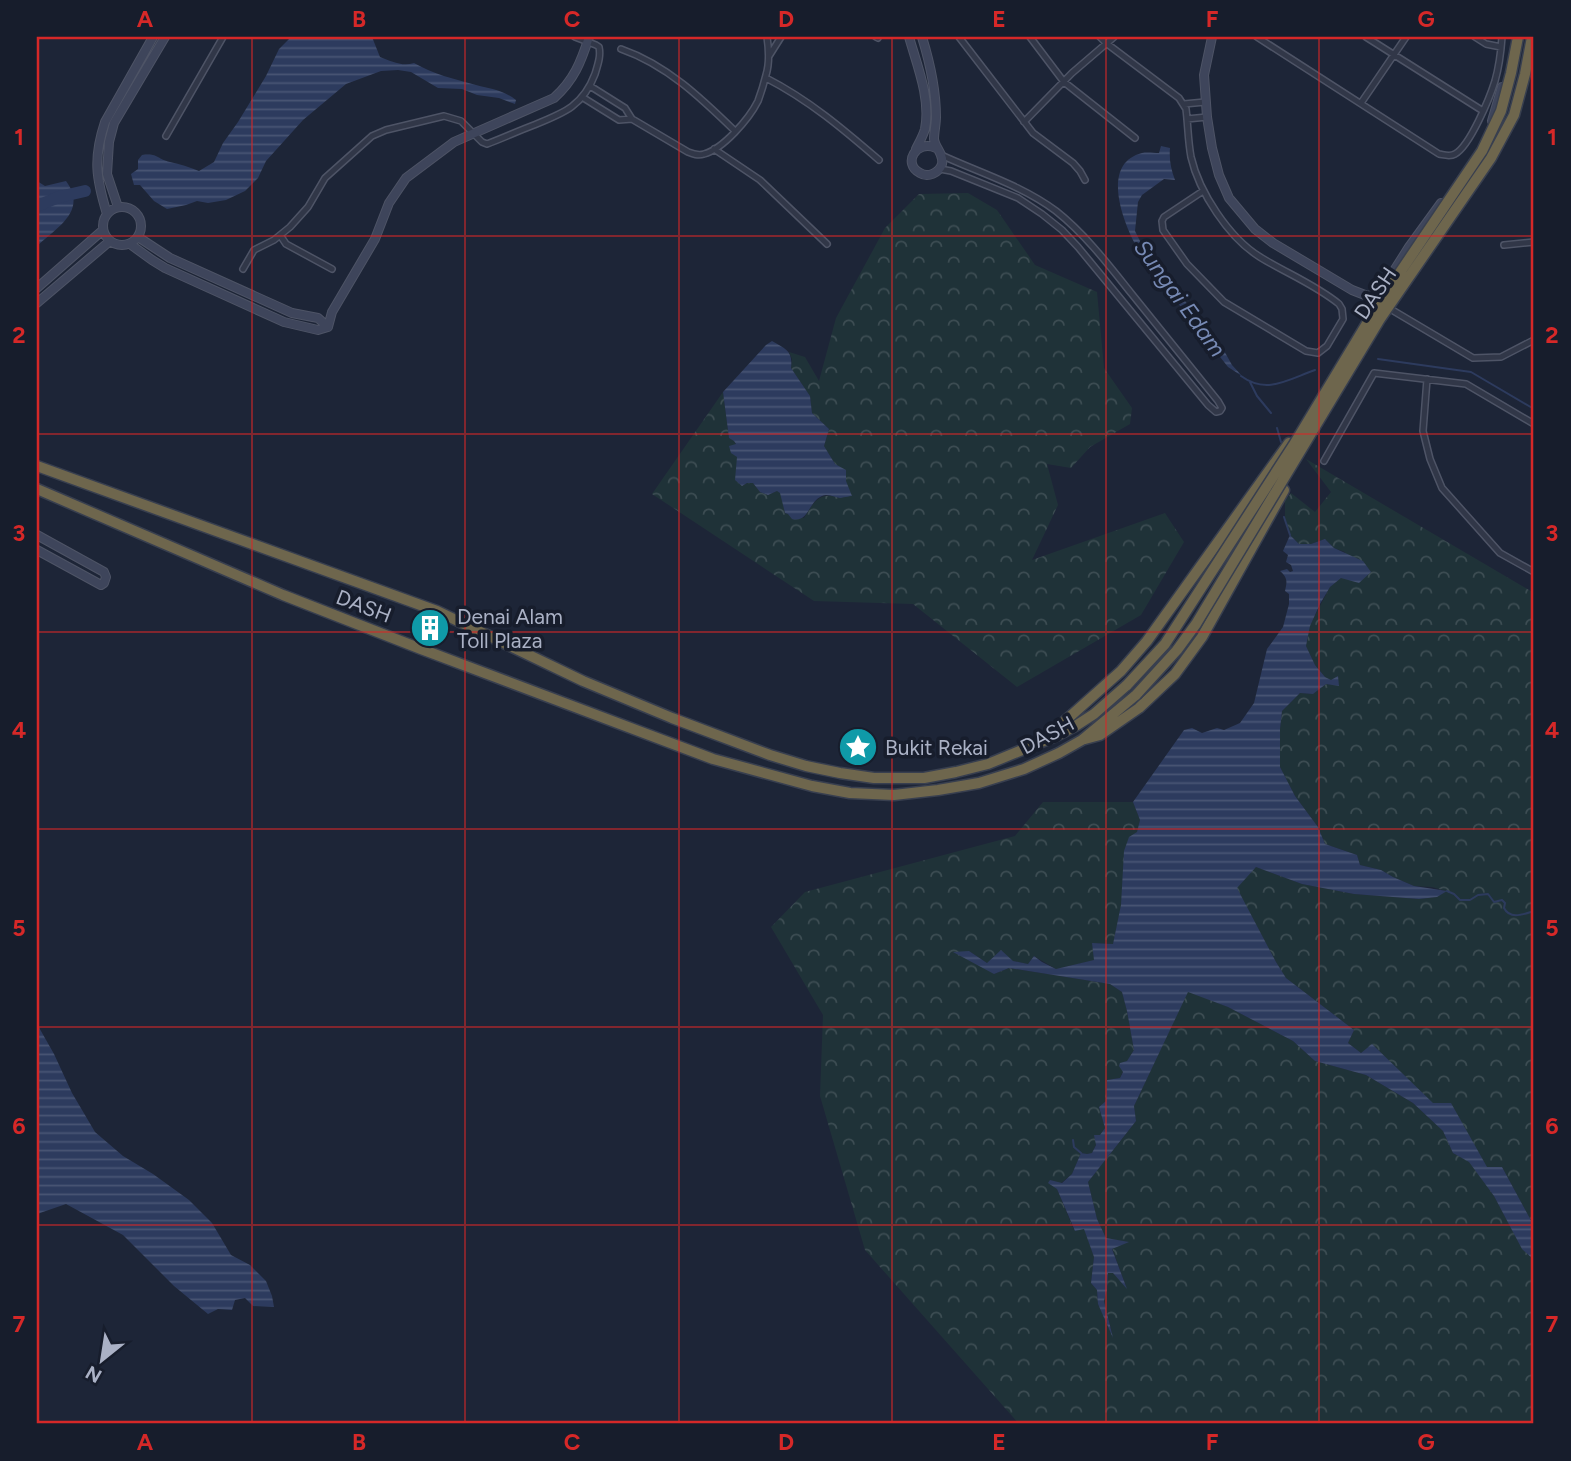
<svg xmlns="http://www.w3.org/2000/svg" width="1571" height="1461" viewBox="0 0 1571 1461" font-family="Figtree,sans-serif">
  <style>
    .forest { fill: url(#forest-crowns) }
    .water { fill: url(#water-rules) }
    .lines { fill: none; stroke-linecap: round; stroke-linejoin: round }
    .stream { stroke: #2d3b5e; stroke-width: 2 }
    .river { stroke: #2d3b5e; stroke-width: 12 }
    .street-casing { stroke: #4e5466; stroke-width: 8 }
    .secondary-casing { stroke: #4e5466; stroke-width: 10 }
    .highway-casing { stroke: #383f4f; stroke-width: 13 }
    .street { stroke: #313748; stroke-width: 5 }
    .secondary { stroke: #3e455b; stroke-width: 8 }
    .highway { stroke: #6e664d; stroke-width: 10 }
    .highway-bridge-casing { stroke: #383f4f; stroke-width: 13; stroke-linecap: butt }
    .highway-bridge { stroke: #6e664d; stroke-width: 10 }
    .grid { fill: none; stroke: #d62828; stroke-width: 2; stroke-opacity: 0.55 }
    .labels { text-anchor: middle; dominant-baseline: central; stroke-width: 7; stroke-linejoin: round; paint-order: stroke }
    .street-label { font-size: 21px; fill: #aab1c5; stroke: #171d2c }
    .poi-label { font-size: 21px; fill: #aab1c5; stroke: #171d2c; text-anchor: start }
    .water-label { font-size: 23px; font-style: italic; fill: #778ab5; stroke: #171d2c }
    .neatline { fill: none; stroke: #d62828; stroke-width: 2.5 }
    .grid-label { font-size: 23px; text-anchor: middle; font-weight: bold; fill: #d62828 }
  </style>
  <defs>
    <pattern id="forest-crowns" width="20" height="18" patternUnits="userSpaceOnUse" patternTransform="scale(1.75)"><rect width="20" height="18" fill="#1f3238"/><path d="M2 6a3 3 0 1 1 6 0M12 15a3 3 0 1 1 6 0" fill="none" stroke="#3d4d53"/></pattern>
    <pattern id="water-rules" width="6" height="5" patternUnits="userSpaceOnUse" patternTransform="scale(1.75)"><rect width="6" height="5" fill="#2d3b5e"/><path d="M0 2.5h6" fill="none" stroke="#495574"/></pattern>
  </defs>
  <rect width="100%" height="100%" fill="#1d2537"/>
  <path class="forest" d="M968,193L997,210L1035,265L1097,292L1104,368L1132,408L1130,424L1090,447L1071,468L1047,464L1058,505L1032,560L1165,513L1184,542L1141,615L1017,687L913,604L814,601L652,494L723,392L729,438L734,441L736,445L730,446L737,457L742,486L747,483H753L760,492L768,495L777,491L781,493L785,513L804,518C814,502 819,491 840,498L835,464L824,446L829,429L812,413L810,396L791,368L792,359L789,352L805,357L819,381L836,318L885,228L919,194Z
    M1306,459L1534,593V1226L1502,1167L1487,1168L1451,1104H1433L1373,1045L1361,1053L1348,1043L1354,1030L1286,978L1276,962L1236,887L1256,867L1302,884L1354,894L1419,899L1437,897L1446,891L1432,887L1414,886L1393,877L1381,870L1360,865L1357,855L1325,844L1318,827L1295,796L1280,767V729L1282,711L1300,693L1313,694L1326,684L1339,685L1325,677L1315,665L1306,646L1310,625L1321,604L1330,587L1341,578L1345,552L1334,548L1325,539L1311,544H1299L1290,535L1285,517V501L1291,493L1315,512L1331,492Z
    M1043,802H1133L1140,820L1113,944L1092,943L1095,960L1056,969L1034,956L1028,964L1013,961L987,963L969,951L994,974L1009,968L1110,984L1122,992L1127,1011L1134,1050L1127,1061L1120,1078L1107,1080L1106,1101L1099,1107L1105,1128L1100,1135L1092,1153L1087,1154L1081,1153L1072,1174L1061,1183L1050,1180L1057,1189L1074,1230L1084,1228L1094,1257L1091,1283L1097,1290L1098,1304L1112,1333L1104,1301L1107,1290L1108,1273H1113L1126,1286L1112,1248L1127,1242L1106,1238L1097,1219L1088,1182L1136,1121L1134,1106L1188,991L1228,1007L1293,1041L1315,1061L1366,1075L1413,1103L1443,1131L1453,1153L1469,1161L1494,1196L1522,1248L1534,1260V1424H1019L865,1250L820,1096L823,1015L771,927L805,892L1015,836Z"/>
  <path class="water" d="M291,37H372L380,57C391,61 402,67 414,63C433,74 454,79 476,85C491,89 503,90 516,100L515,104L499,98L477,95L462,89L438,88L411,72L398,70L381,71L346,84L303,120L266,161L258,178L245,191L226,200L208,203L197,201L186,205L167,209L154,201L140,185H134L131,174L138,169V160L142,155C159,153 156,159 170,162C180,164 189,167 199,171L214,162L223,143L238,122L266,76L279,49Z
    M1161,146L1170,148C1169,160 1171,169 1175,180L1164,179L1142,195L1138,202L1135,231L1143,247L1160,270L1222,347L1232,365L1242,376L1228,367L1140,255V253C1125,228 1098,164 1142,153C1147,152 1154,153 1159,153Z
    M37,181L45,186L66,181C88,211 57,227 37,246Z
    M772,341C786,349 793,351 791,368L810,396L812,413L829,429L824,446L835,464L846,470V481L852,496C850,496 841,498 840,498C833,497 829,493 822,496C808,502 809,523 792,519L788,514L785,513L780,493L777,491L768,495L760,492L753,483H747L742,486L735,480L737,457L731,453L729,446L736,444L734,441L729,438L723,392L766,345Z
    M1290,535L1299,544H1311L1325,539L1334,548L1363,561L1371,572L1359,583L1341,578L1330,587L1320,604L1310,626L1306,646L1315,665L1325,677L1331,680L1338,676L1339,686L1326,684L1313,694L1300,693L1282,711L1280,729V767L1295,796L1318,827L1325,844L1357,855L1360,865L1381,870L1393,877L1414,886L1447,891L1437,897L1419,899L1354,894L1302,884L1256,867L1237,888L1276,962L1286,978L1354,1030L1348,1043L1361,1053L1372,1044L1433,1103H1451L1487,1167H1502L1534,1226V1260L1522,1249L1494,1196L1469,1162L1453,1153L1443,1131L1413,1103L1366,1075L1315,1061L1293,1041L1228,1007L1188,992L1134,1106L1136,1121L1088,1182L1097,1219L1106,1238L1129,1242L1112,1249L1127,1289L1113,1273H1108L1107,1290L1104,1301L1113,1338L1098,1304L1097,1290L1091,1283L1094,1257L1084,1229L1075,1231L1057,1189L1048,1183L1050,1180L1062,1183L1072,1174L1081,1153L1087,1154L1092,1153L1096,1145L1094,1135H1100L1105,1128L1099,1107L1106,1101L1107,1080L1120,1078L1123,1072L1119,1066L1120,1063L1127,1061L1134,1050L1127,1011L1122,992L1110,984L1009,968L994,974L953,952L969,951L987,963L1001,950L1013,961L1028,964L1034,956L1042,962L1056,969L1094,960L1092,943L1113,944L1121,905L1124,851L1129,837L1137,832L1140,820L1133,802L1184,730L1192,728L1202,733L1217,728L1224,730L1240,723L1254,703L1267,649L1283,627L1289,604V594L1285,591C1287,582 1288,578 1280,571L1287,569L1290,572L1293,571L1291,565L1286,562L1288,555L1283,551Z
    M37,1024L54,1054L72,1093L95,1132L123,1156L153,1174L189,1200L212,1223L231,1255L250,1265L266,1281L272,1296L274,1307L253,1306L245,1298L235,1300L232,1310L218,1309L208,1314L174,1286L123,1235L66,1204L40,1213L37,1215Z"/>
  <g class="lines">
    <path class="stream" d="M1378,359L1471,372L1534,409
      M1241,376C1267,395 1289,379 1315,370
      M1250,382L1257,396L1271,413
      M1277,428L1281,442
      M1284,517L1290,535
      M1447,891L1454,894L1460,900H1470L1478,895L1488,894L1494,902L1502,900L1505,903L1504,908C1510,920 1524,914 1534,911
      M1073,1140L1074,1147L1081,1153"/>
    <path class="river" d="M37,206L59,197L85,191"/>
    <g class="street-casing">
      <path id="street" d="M876,37L878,38
        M959,37L1033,133L1073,163L1080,171L1085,180
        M1030,37L1064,82L1135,138
        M1100,37L1106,43L1179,98L1186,109C1188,125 1188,141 1191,157C1199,192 1229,238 1260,257C1286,273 1316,285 1339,304L1342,309L1343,319L1327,346L1318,353L1306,351L1224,302L1187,264L1163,230L1162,221L1164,217L1203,191
        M1257,37L1439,154C1445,155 1450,157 1455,154C1470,146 1490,97 1495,81C1499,67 1501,51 1502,37
        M1366,37L1483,111
        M1475,37L1486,44L1501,47
        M621,49C667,65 701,98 735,131
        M769,56L781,37
        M766,78C809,100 843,129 879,160
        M590,86L625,108L632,119L688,152C693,154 698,156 704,154C723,149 749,119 758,101C761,93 764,83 766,75C770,62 769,50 767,37
        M582,97L619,120L632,119
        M1361,103L1406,37
        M1184,104L1205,102
        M1187,119L1207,117
        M1024,122L1072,73L1114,37
        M166,136L223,37
        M714,149L760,180L827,244
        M940,169L951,171L1018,198L1042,214L1062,230L1078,247L1208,405L1216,412L1220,411L1222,408L1218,401C1189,365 1160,329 1131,293C1108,264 1085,234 1056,211C1021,185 980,173 941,155
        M280,235L286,244L332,269
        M1504,245L1534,242
        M243,269L254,250L274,240L290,227L308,207L325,178L372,136L386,130L444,116L461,121L482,142L487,144C503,138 518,131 534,125C564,113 583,106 595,74C598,64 601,56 599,47L596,45L575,37
        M1387,307L1473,358L1501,357L1534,340
        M1427,379L1423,431L1430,459L1442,488L1500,553L1534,572
        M1324,461L1374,373L1466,384L1534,424"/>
    </g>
    <g class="secondary-casing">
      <path id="secondary" d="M909,37C917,65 931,99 925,129C923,136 919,143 916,149
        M922,37C930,63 936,90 936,117C936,124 934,132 934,139C935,148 944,154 942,164C939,173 928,178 920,173C902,164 916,139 936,148
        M1212,37L1204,75L1207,117L1212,148L1219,175L1229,198L1255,229L1273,243L1352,290L1370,297
        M1492,121L1502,87
        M103 226a19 19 0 1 1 38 0a19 19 0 1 1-38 0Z
        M118,207L107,174L109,142L114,123L165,37
        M107,214C96,178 93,158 105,122L153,37
        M138,237L170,258L292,313L318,318L328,327
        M130,244L152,260L165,268L284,322L318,330L328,327
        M1385,285L1409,247L1441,203
        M37,288L103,230
        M1370 300a10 10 0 1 1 20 0a10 10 0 1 1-20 0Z
        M37,303L110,241
        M328,327L332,312L375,239L389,203L406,178L454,142L554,98C574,80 581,62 589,37
        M37,535L104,572L106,577L104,583L101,585L37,550"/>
    </g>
    <g class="highway-casing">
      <path id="highway" d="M37,466L437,611L583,681L672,718L770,755L806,766L840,773L874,778H924L956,772L988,764L1056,736L1077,725L1094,714L1127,685
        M37,489L283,595L421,649L713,759L812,786L850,793L894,795L938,790L979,783L1024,769L1059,753L1082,740L1136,695
        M1047,737L1121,671L1147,641L1289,443
        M1085,739L1100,735L1139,708L1175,674L1202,637L1284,490"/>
    </g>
    <use href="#street" class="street"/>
    <use href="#secondary" class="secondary"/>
    <use href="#highway" class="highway"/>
    <g class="highway-bridge-casing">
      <path id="highway-bridge" d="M1127,685L1165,644L1293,446L1378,305L1482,151L1501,111L1511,73L1518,37
        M1136,695L1177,650L1196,624L1380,319L1491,158L1514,115L1525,74L1532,37"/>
    </g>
    <use href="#highway-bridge" class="highway-bridge"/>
  </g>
  <path class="grid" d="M252,37V1424M465,37V1424M679,37V1424M892,37V1424M1106,37V1424M1319,37V1424M37,236H1534M37,434H1534M37,632H1534M37,829H1534M37,1027H1534M37,1225H1534"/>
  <defs>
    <g id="building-disc" transform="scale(2.0125)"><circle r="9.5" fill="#0f9aa8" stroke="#171d2c"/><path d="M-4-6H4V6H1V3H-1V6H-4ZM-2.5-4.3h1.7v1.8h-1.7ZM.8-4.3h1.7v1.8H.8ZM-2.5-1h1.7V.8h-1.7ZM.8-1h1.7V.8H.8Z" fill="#fff"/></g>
    <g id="sight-disc" transform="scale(2.0125)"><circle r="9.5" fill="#0f9aa8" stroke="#171d2c"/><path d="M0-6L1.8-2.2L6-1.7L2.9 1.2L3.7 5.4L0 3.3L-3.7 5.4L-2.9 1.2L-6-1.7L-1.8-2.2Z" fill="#fff"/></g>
  </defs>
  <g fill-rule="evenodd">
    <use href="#building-disc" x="430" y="628"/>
    <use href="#sight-disc" x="858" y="747"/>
  </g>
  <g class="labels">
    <g class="street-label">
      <text transform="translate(1375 293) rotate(-56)">DASH</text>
      <text transform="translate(364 606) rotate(21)">DASH</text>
      <text transform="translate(1047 735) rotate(-28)">DASH</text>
    </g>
    <g class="poi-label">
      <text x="457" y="616">Denai Alam<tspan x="457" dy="24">Toll Plaza</tspan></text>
      <text x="885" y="747">Bukit Rekai</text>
    </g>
    <g class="water-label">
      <text transform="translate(1180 298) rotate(54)">Sungai Edam</text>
    </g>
  </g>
  <rect width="1571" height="1461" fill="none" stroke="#171d2c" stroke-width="77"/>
  <g transform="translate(102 1360) rotate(210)" stroke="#171d2c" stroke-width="5" paint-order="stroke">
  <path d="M0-5L12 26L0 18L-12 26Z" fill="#aab1c5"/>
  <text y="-10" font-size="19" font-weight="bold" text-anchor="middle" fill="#aab1c5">N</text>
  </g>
  <rect x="38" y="38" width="1494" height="1384" class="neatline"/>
  <g class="grid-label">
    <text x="145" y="27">A</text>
    <text x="359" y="27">B</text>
    <text x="572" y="27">C</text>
    <text x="786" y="27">D</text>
    <text x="999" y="27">E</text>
    <text x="1212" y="27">F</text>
    <text x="1426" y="27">G</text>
    <text x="19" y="145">1</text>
    <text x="1552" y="145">1</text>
    <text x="19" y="343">2</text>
    <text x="1552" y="343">2</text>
    <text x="19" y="541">3</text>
    <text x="1552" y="541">3</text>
    <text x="19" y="738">4</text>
    <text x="1552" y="738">4</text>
    <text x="19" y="936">5</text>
    <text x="1552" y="936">5</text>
    <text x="19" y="1134">6</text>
    <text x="1552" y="1134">6</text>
    <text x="19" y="1332">7</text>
    <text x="1552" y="1332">7</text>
    <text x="145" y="1450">A</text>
    <text x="359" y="1450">B</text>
    <text x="572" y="1450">C</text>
    <text x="786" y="1450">D</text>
    <text x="999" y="1450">E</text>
    <text x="1212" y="1450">F</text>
    <text x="1426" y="1450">G</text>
  </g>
</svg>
